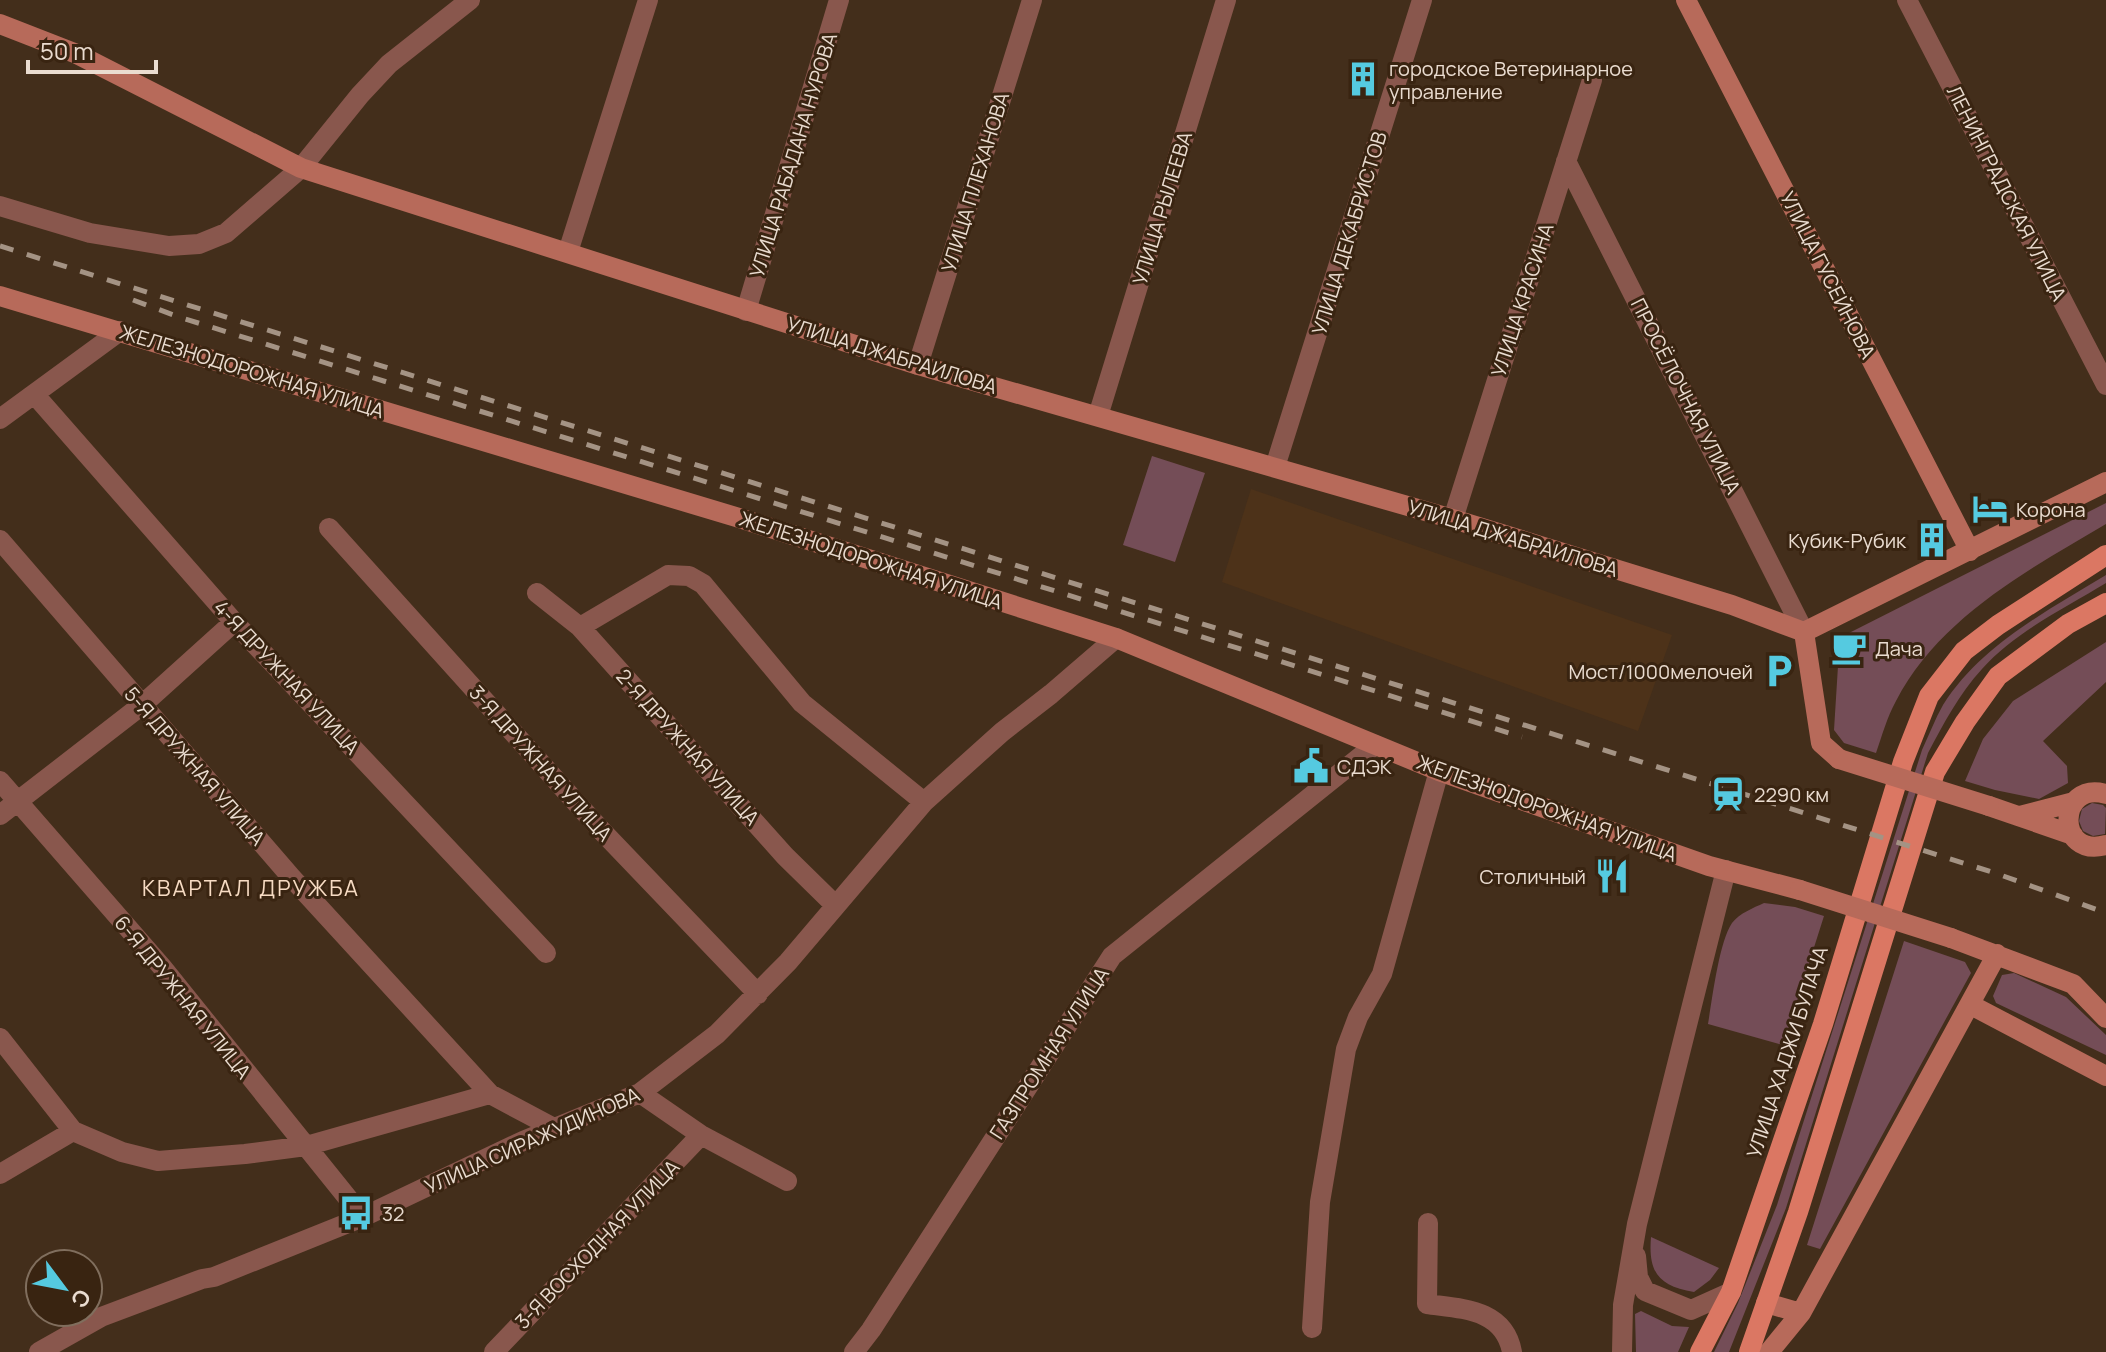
<svg xmlns="http://www.w3.org/2000/svg" width="2106" height="1352" viewBox="0 0 2106 1352" font-family="Manrope,sans-serif">
  <style>
    .built { fill: #4d3219 }
    .green { fill: #744d57 }
    .lines { fill: none; stroke-linecap: round; stroke-linejoin: round }
    .street { stroke: #89574d; stroke-width: 20 }
    .secondary { stroke: #b76a5a; stroke-width: 20 }
    .primary { stroke: #db7763; stroke-width: 20 }
    .rail { stroke: #a49384; stroke-width: 5; stroke-dasharray: 14 14; stroke-linecap: butt }
    .secondary-bridge { stroke: #b76a5a; stroke-width: 20 }
    .labels { text-anchor: middle; dominant-baseline: central; stroke-width: 6; stroke-linejoin: round; paint-order: stroke }
    .poi-label { font-size: 20px; fill: #eadcd0; stroke: #392411; text-anchor: start }
    .street-label { font-size: 20px; fill: #eadcd0; stroke: #392411 }
    .neighbourhood-label { font-size: 22px; letter-spacing: 2px; fill: #f7dbc3; stroke: #392411 }
  </style>
  <rect width="100%" height="100%" fill="#432e1b"/>
  <path class="built" d="M1251,489L1672,635L1638,731L1222,582Z"/>
  <path class="green" d="M1152,456L1205,473L1175,562L1123,545Z
    M2106,503V524C2028,570 1939,618 1896,701C1887,717 1882,736 1876,753L1844,743L1834,730L1839,650L1849,633Z
    M2106,575V583C2065,608 2015,632 1982,669C1959,694 1944,723 1928,753L1786,1208L1729,1352H1714L1738,1303L1777,1205L1922,750C1929,735 1935,719 1943,705C1981,645 2047,611 2106,575Z
    M2106,642V682L2043,741L2067,766L2068,783L2039,799L1995,790L1965,781L1983,739L2013,701Z
    M2092,803L2103,805L2106,808L2105,834L2093,836L2083,831L2079,821L2082,809Z
    M1764,903L1795,907L1824,916L1783,1045L1708,1024C1712,1000 1719,942 1732,923C1740,913 1753,908 1764,903Z
    M1904,941L1965,962L1971,973L1820,1249L1807,1245Z
    M2014,973L2066,997L2106,1035V1055L1996,1003L1993,996L2002,975Z
    M1651,1237L1719,1268L1710,1280L1694,1292C1659,1286 1648,1273 1651,1237Z
    M1641,1311L1672,1326L1689,1327L1678,1352H1636L1635,1314Z"/>
  <g class="lines">
    <path class="street" d="M1907,0L2106,385
      M1566,161L1804,632
      M0,206L90,233L169,246L199,244L226,233L301,168L360,95L389,64L470,0
      M568,252L648,0
      M746,311L839,0
      M918,365L1032,0
      M35,395L234,622L546,953
      M1098,416L1226,0
      M0,419L120,331
      M1275,467L1422,0
      M1453,519L1592,80
      M329,528L600,829L758,994
      M0,540L292,878L490,1094
      M537,593L580,627L785,856L835,905
      M580,627L668,575L689,576L703,584L802,703L924,802
      M0,781L162,967L363,1217
      M0,815L142,705L234,622
      M0,1038L73,1131
      M640,1093L701,1135L787,1181
      M0,1174L73,1131L122,1152L158,1161L245,1154L306,1146L490,1094L554,1128
      M1428,1223L1427,1304C1463,1309 1504,1309 1512,1352
      M1636,1256L1638,1277L1645,1291L1691,1310L1731,1292
      M1312,1328L1320,1202L1346,1049L1358,1017L1382,974L1439,771
      M39,1352L101,1317L202,1279L214,1277L363,1217L523,1141L640,1093L717,1034L788,962L924,802L1002,732L1051,694L1116,638
      M494,1352L701,1135
      M854,1352L871,1330L1112,956L1375,745
      M1622,1352L1623,1305L1637,1224L1726,870"/>
    <path class="secondary" d="M1686,0L1970,551
      M0,24L77,54L301,168L918,365L1453,519L1732,605L1804,632
      M0,296L736,517L1116,638L1439,771L1709,866L1800,890
      M1804,632L2106,482
      M1804,632L1821,743L1839,759
      M2106,794C2057,780 2055,859 2106,845
      M1989,806L2073,835
      M2020,816L2074,802
      M1951,938L2073,984L2106,1018
      M1971,1005L2106,1076
      M1766,1303L1801,1313
      M1769,1352L1801,1313L1997,954"/>
    <path class="primary" d="M1700,1352L1731,1292L1823,1024L1903,762L1929,696L1964,651L1998,625L2106,555
      M1749,1352L1798,1212L1935,772L1965,722L1998,676L2068,624L2106,603"/>
    <path class="rail" d="M0,246L1995,873L2106,913
      M133,300L179,317L1522,737"/>
    <path class="secondary-bridge" d="M1839,759L1989,806
      M1800,890L1951,938"/>
  </g>
  <defs>
    <g id="building-bare" transform="scale(2.76)"><path d="M-4-6H4V6H1V3H-1V6H-4ZM-2.5-4.3h1.7v1.8h-1.7ZM.8-4.3h1.7v1.8H.8ZM-2.5-1h1.7V.8h-1.7ZM.8-1h1.7V.8H.8Z" fill="#55cae0" stroke="#392411" stroke-width="2.5" paint-order="stroke"/></g>
    <g id="hotel-bare" transform="scale(2.76)"><path d="M-6-4.5h1.5V1H6V5H4.5V3h-9V5H-6ZM-4 0a1.8 1.8 0 1 1 3.6 0ZM.5 0V-2.5h3Q6-2.5 6 0Z" fill="#55cae0" stroke="#392411" stroke-width="2.5" paint-order="stroke"/></g>
    <g id="cafe-bare" transform="scale(2.76)"><path d="M-5.5-4.5H6V0H3Q3 3.5 0 3.5H-2.5Q-5.5 3.5-5.5 0ZM3-3.2v2h1.7v-2ZM-6 4.5H4V6H-6Z" fill="#55cae0" stroke="#392411" stroke-width="2.5" paint-order="stroke"/></g>
    <g id="parking-bare" transform="scale(2.76)"><path d="M-3.5-5.5H1a3.5 3.5 0 0 1 0 7H-1V5.5H-3.5ZM-1-3.4V-.6H.8a1.4 1.4 0 0 0 0-2.8Z" fill="#55cae0" stroke="#392411" stroke-width="2.5" paint-order="stroke"/></g>
    <g id="civic-bare" transform="scale(2.76)"><path d="M-.6-6.5H3V-4.5H.6V-3L4-1V1h2V6H-6V1h2V-1L-.6-3ZM-1.2 2.5V6h2.4V2.5Z" fill="#55cae0" stroke="#392411" stroke-width="2.5" paint-order="stroke"/></g>
    <g id="station-bare" transform="scale(2.76)"><path d="M-3-6H3Q5-6 5-4V2Q5 4 3 4L4.5 6H3L1.5 4h-3L-3 6H-4.5L-3 4Q-5 4-5 2V-4Q-5-6-3-6ZM-3.5-4v3h7v-3ZM-3.5 1v1.5H-2V1ZM2 1v1.5H3.5V1Z" fill="#55cae0" stroke="#392411" stroke-width="2.5" paint-order="stroke"/></g>
    <g id="restaurant-bare" transform="scale(2.76)"><path d="M-5-6h1v4h1v-4h1v4h1v-4h1v5L-1.5 .5V6h-2V.5L-5-1ZM5-6V6H3V1.5H1.5Q1.5-4 5-6Z" fill="#55cae0" stroke="#392411" stroke-width="2.5" paint-order="stroke"/></g>
    <g id="bus-bare" transform="scale(2.76)"><path d="M-5-6H5V4H4V6H2V4H-2V6H-4V4H-5ZM-3.5-4V0h7V-4ZM-3.5 1.2v1.5H-2V1.2ZM2 1.2v1.5H3.5V1.2Z" fill="#55cae0" stroke="#392411" stroke-width="2.5" paint-order="stroke"/></g>
  </defs>
  <g fill-rule="evenodd">
    <use href="#building-bare" x="1363" y="79"/>
    <use href="#hotel-bare" x="1990" y="509"/>
    <use href="#building-bare" x="1932" y="540"/>
    <use href="#cafe-bare" x="1849" y="648"/>
    <use href="#parking-bare" x="1779" y="671"/>
    <use href="#civic-bare" x="1311" y="766"/>
    <use href="#station-bare" x="1728" y="794"/>
    <use href="#restaurant-bare" x="1612" y="876"/>
    <use href="#bus-bare" x="356" y="1213"/>
  </g>
  <g class="labels">
    <g class="poi-label">
      <text x="1389" y="68">городское Ветеринарное<tspan x="1389" dy="23">управление</tspan></text>
      <text x="2016" y="509">Корона</text>
      <text x="1906" y="540" text-anchor="end">Кубик-Рубик</text>
      <text x="1875" y="648">Дача</text>
      <text x="1753" y="671" text-anchor="end">Мост/1000мелочей</text>
      <text x="1337" y="766">СДЭК</text>
      <text x="1754" y="794">2290 км</text>
      <text x="1586" y="876" text-anchor="end">Столичный</text>
      <text x="382" y="1213">32</text>
    </g>
    <g class="street-label">
      <text transform="translate(793 155) rotate(-73)">УЛИЦА РАБАДАНА НУРОВА</text>
      <text transform="translate(975 182) rotate(-73)">УЛИЦА ПЛЕХАНОВА</text>
      <text transform="translate(2007 193) rotate(63)">ЛЕНИНГРАДСКАЯ УЛИЦА</text>
      <text transform="translate(1162 208) rotate(-73)">УЛИЦА РЫЛЕЕВА</text>
      <text transform="translate(1349 233) rotate(-73)">УЛИЦА ДЕКАБРИСТОВ</text>
      <text transform="translate(1828 275) rotate(63)">УЛИЦА ГУСЕЙНОВА</text>
      <text transform="translate(1522 300) rotate(-72)">УЛИЦА КРАСИНА</text>
      <text transform="translate(892 355) rotate(17)">УЛИЦА ДЖАБРАИЛОВА</text>
      <text transform="translate(252 371) rotate(17)">ЖЕЛЕЗНОДОРОЖНАЯ УЛИЦА</text>
      <text transform="translate(1686 396) rotate(63)">ПРОСЁЛОЧНАЯ УЛИЦА</text>
      <text transform="translate(1513 538) rotate(17)">УЛИЦА ДЖАБРАИЛОВА</text>
      <text transform="translate(871 560) rotate(18)">ЖЕЛЕЗНОДОРОЖНАЯ УЛИЦА</text>
      <text transform="translate(287 677) rotate(47)">4-Я ДРУЖНАЯ УЛИЦА</text>
      <text transform="translate(688 747) rotate(48)">2-Я ДРУЖНАЯ УЛИЦА</text>
      <text transform="translate(541 763) rotate(48)">3-Я ДРУЖНАЯ УЛИЦА</text>
      <text transform="translate(195 766) rotate(49)">5-Я ДРУЖНАЯ УЛИЦА</text>
      <text transform="translate(1547 808) rotate(20)">ЖЕЛЕЗНОДОРОЖНАЯ УЛИЦА</text>
      <text transform="translate(183 997) rotate(51)">6-Я ДРУЖНАЯ УЛИЦА</text>
      <text transform="translate(1787 1052) rotate(-72)">УЛИЦА ХАДЖИ БУЛАЧА</text>
      <text transform="translate(1049 1053) rotate(-57)">ГАЗПРОМНАЯ УЛИЦА</text>
      <text transform="translate(532 1140) rotate(-24)">УЛИЦА СИРАЖУДИНОВА</text>
      <text transform="translate(597 1244) rotate(-46)">3-Я ВОСХОДНАЯ УЛИЦА</text>
    </g>
    <g class="neighbourhood-label">
      <text x="251" y="888">КВАРТАЛ ДРУЖБА</text>
    </g>
  </g>
  <g transform="translate(64 1288) rotate(122)"><circle r="38" fill="#392411" stroke="#806e5d" stroke-width="2"/>
  <path d="M0-6L14 30L0 20L-14 30Z" fill="#55cae0"/>
  <text y="-12" font-size="22" font-weight="bold" text-anchor="middle" fill="#eadcd0">С</text>
  </g>
  <path d="M28 60v12h128v-12" fill="none" stroke="#eadcd0" stroke-width="4"/>
  <text x="40" y="60" font-size="24" fill="#eadcd0" stroke="#392411" stroke-width="6" paint-order="stroke">50 m</text>
</svg>
